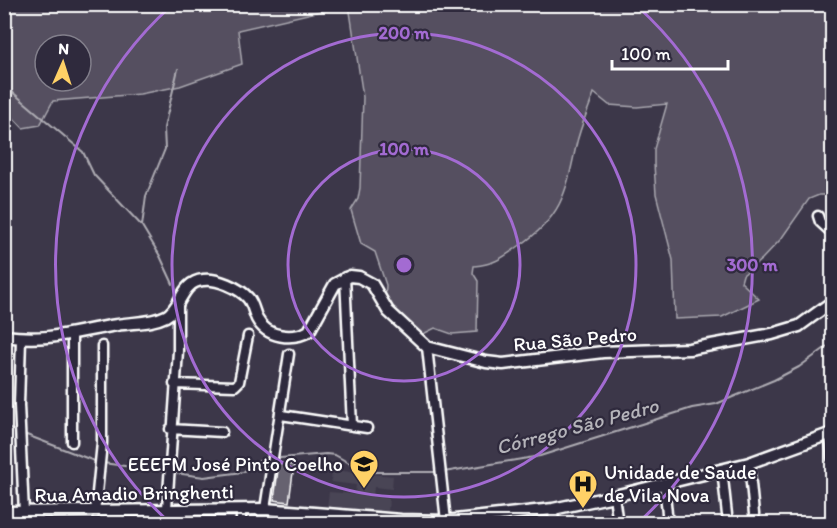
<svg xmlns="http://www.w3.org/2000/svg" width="837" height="528" viewBox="0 0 837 528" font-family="Itim,sans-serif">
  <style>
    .built { fill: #494455 }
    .green { fill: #555060; stroke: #aaa8b0; stroke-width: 1.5; fill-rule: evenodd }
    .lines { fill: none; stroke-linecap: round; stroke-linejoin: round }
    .stream { stroke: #afadb4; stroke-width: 2 }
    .building { fill: #666270; stroke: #fff; stroke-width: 1.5 }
    .minor-casing { stroke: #fff; stroke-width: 13 }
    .tertiary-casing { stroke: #fff; stroke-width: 15 }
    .minor { stroke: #2f2a3d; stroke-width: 8 }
    .tertiary { stroke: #2f2a3d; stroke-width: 10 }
    .ring { fill: none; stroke: #a36bd2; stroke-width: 3 }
    .labels { text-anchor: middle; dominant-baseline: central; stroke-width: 4.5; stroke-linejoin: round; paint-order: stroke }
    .street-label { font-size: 20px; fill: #fff; stroke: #2f2a3d }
    .poi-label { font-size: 20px; fill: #fff; stroke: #2f2a3d; text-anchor: end }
    .water-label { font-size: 21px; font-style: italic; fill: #b5b4ba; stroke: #2f2a3d }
    .centre { fill: #a36bd2; stroke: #2f2a3d; stroke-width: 3 }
    .ring-label { font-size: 18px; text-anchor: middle; font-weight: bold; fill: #a36bd2; stroke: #2f2a3d; stroke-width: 4.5; stroke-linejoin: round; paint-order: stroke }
  </style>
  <rect width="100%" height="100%" fill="#3c3749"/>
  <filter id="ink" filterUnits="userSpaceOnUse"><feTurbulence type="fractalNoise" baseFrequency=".0167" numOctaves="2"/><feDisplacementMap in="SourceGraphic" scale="12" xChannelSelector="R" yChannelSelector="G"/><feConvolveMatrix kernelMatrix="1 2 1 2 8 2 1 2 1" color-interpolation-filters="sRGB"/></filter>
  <g filter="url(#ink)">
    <path class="built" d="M332,470L393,476L392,489L374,487L373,496L389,498L388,512L327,507L329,492L355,494L356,485L331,482Z"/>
    <path class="green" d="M4,5L5,4L347,5L238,30L242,64L180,86L140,94L53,101L40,125L23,128L5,109ZM45,45H81V81H45Z
      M349,5H832V195H819L809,199L781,239L762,259L743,275L741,282L759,299L722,317L675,319L673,260L656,194L654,164V149L667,104L637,107L609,105L594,93C588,111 580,127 576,146C566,193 562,217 519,246C502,258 495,264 474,266L473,273L478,281L477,332L452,334L435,328L417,337L385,303L386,285L375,252L361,244L351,210L358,199L360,188L363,97Z"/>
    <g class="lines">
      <path class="stream" d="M4,85L83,152L94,175L142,226L160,256L173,284
        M142,226L146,196L165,149L164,128L178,69
        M4,427L19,432
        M24,434L97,462
        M103,463L204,477L243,472L259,461L269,459L326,454L335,455L365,472H438
        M444,472L540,456L692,408L716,404L774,380L799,367L832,343"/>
    </g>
    <path class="building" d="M279,463L294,465L289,502L274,500Z"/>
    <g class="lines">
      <g class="minor-casing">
        <path id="minor" d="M818,216L820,222L832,233
          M345,277L352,426
          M72,334V442
          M21,339L19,405L24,513
          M427,347L446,521
          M174,384L235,386L239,382L248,336
          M281,415L367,428
          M170,429L222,432
          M830,434L832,458
          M749,463L755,524
          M722,469L728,524
          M664,483L668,524
          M614,496L618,524
          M167,508L178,351V305
          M265,509L289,354
          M553,509L554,524
          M9,512L11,524
          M95,513L102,443V346
          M241,524V509"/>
      </g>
      <g class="tertiary-casing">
        <path id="tertiary" d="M4,336C51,342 72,332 117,325C133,322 150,324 166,316C182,307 181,282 203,280C217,278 239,288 248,298C253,304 254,313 257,319C267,338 293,340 309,331L335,284L350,276L359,277L372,284L388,311L427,347L486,362L503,364L603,352L689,349L772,334L799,326L832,302
          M4,512L265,509L401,520L446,521L553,509L614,496L749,463L832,433"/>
      </g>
      <use href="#minor" class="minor"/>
      <use href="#tertiary" class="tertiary"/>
    </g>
  </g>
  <g class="ring">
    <circle cx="404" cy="265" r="116"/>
    <circle cx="404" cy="265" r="232"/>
    <path d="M169 522A348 348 0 0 1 171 6M637 6A348 348 0 0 1 639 522"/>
  </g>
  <defs>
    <g id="school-pin" transform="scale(1.5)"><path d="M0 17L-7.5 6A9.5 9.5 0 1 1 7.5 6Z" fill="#ffd166" stroke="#2f2a3d"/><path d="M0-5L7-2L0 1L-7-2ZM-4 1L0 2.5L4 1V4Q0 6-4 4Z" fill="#111"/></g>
    <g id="hospital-pin" transform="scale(1.5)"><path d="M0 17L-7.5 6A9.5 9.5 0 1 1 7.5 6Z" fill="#ffd166" stroke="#2f2a3d"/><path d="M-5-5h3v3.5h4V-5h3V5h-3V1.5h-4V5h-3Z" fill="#111"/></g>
  </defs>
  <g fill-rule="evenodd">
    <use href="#school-pin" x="364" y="464"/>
    <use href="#hospital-pin" x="583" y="484"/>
  </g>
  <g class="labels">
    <g class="street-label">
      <text transform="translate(575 339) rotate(-5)">Rua São Pedro</text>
      <text transform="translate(134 493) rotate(-1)">Rua Amadio Bringhenti</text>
    </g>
    <g class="poi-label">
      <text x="343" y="464">EEEFM José Pinto Coelho</text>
      <text x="604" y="472" text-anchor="start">Unidade de Saúde<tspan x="604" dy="23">de Vila Nova</tspan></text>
    </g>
    <g class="water-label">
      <text transform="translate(577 426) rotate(-15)">Córrego São Pedro</text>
    </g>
  </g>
  <circle cx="404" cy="265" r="9" class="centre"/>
  <g class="ring-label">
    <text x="404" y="39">200 m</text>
    <text x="404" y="155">100 m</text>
    <text x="752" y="271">300 m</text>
  </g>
  <rect width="837" height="528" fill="none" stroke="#2f2a3d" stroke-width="24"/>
  <rect x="12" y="12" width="813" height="504" fill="none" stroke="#fff" stroke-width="2" filter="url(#ink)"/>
  <g transform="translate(63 63) rotate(3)"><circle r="28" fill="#2f2a3d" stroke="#827f8b" stroke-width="1.5"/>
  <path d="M0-4.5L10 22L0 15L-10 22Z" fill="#ffd166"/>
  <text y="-9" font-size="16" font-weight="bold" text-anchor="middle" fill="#ffffff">N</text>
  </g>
  <path d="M612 60v9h116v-9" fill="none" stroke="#ffffff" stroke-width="3"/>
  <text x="621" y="60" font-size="18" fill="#ffffff" stroke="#2f2a3d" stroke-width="4.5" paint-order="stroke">100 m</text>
</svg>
